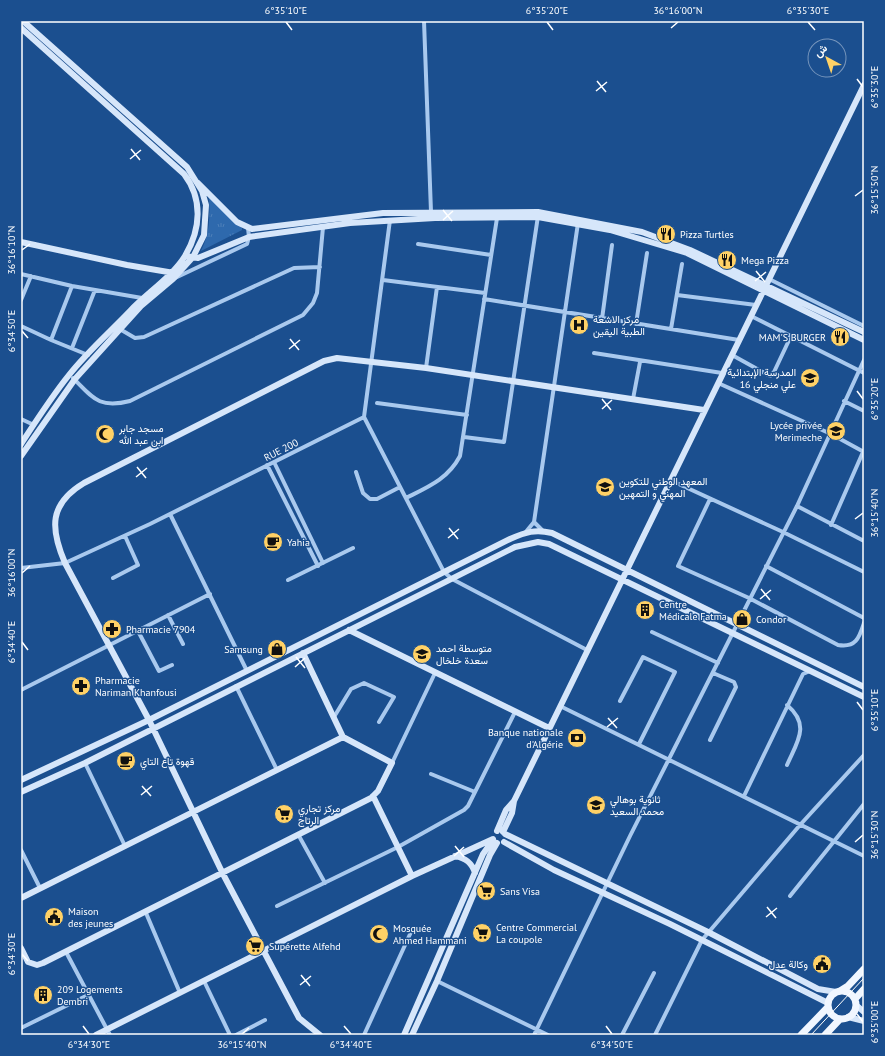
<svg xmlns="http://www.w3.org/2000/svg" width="885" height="1056" viewBox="0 0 885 1056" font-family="'PT Sans',Vazirmatn,sans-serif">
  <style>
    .grass { fill: url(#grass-tufts) }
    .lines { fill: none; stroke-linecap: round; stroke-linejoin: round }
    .street { stroke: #a9c9ee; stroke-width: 4 }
    .secondary { stroke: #d6e6fa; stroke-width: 6 }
    .primary { stroke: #f0f6ff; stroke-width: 7 }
    .tram { stroke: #fff; stroke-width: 1 }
    .ticks { fill: none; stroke: #fff; stroke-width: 1.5 }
    .labels { text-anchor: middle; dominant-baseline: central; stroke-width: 3; stroke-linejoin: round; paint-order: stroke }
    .poi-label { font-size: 10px; fill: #fff; stroke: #1b4f8f; text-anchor: start }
    .street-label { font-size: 10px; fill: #fff; stroke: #1b4f8f }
    .neatline { fill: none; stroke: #fff; stroke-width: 1.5 }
    .ticks-label { font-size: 10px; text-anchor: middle; fill: #fff }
  </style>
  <defs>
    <pattern id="grass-tufts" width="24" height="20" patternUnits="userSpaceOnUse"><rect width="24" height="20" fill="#2e69ad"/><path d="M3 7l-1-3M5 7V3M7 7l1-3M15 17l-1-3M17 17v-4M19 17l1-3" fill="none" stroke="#4d80b9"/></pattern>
  </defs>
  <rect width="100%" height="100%" fill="#1b4f8f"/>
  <path class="grass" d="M209,197L242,228V230L201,251C210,233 210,217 209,197Z"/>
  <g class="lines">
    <path class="street" d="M424,21L431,212
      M418,244L491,255
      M21,274L72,286L142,298
      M175,278L247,244L249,237L248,228
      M769,279L864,326
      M383,280L485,293
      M677,295L756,305
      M484,299L739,340
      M21,300L31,276
      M751,316L864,373
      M602,319L612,245
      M636,324L647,253
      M21,326L51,340L88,355
      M118,328L135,338L144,337L294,268L320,267
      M671,329L682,264
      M51,340L72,286
      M72,348L95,290
      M594,353L722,373
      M732,355L770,376L774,372L791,336
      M426,368L437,287
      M73,378C93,398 99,409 130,401L303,315L313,303L317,293L323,227
      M718,383L831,434L864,452
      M633,399L640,362
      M844,401L864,411
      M377,403L467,415
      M364,417L444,572L452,579L587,650
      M21,419L34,425
      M464,437L504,442L538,216
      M274,462L323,563
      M267,465L318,566
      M356,472L363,493L370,499H377L400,487
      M670,480L783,532L864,572
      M406,498C428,487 448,479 460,456L497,218
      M710,499L678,566L749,598L838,645C856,648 859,638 864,623
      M797,506L864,541
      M170,514L247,671
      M534,522L543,531
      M831,525L863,452
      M525,533L534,522L578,223
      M766,566L864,618
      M21,568L65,563L150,524L364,417L390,220
      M113,578L138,565L125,536
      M288,580L353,548
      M168,615L183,644
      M138,631L159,671L172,665
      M652,632L718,663
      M236,686L277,770
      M21,690L210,594
      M620,701L643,657L675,672L639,744
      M560,706L864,856
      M334,717L351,689L364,683L394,697L379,722
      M710,740L736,687L734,682L713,673
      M85,763L125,846
      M392,763L435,673
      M787,765C797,742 811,725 787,705
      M431,774L475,792
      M744,796L803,674L810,671
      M299,836L325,883
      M21,850L40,888
      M790,896L864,804
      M277,906L398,847L464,810L468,806L515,712
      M146,913L180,993
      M66,952L110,1035
      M204,981L230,1035
      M437,981L548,1035
      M21,1028L88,995
      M236,1035L265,1020
      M364,1035L411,932
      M534,1035L630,836L797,506L864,360
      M622,1035L654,973
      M655,1035L702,940L800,825L864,755"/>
    <path class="secondary" d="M21,28L184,174C203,199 201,229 185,256C172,277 147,293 130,311C110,332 87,352 69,375C52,396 36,421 21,444
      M198,183L237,222L252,229L383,213L538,212L642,232L690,250L864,332
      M21,242L127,265L174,273
      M185,256L198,258L249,237L350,223L435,218L538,217L610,230L687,253L864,340
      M21,456L75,379L141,306L173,279L193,257L204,235L206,205L202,191L187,167L23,21
      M349,630L549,728
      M21,780L149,720L510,539C526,532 535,529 552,533L864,687
      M21,792L85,763L515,547L538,542L549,544L864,697
      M373,796L412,876
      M497,831L506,810L514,801L864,85
      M503,832L512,813L514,801
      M505,834L708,932L818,989L836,992
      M504,842L554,870L670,924L828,1003
      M455,856C466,858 472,863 475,873
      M21,898L343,737
      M21,948L28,962L37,965L43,963L371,798L378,791L392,763L343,737L303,653
      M856,1005L864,1012
      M848,1017L864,1021
      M96,1035L412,876L493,839
      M320,1035L299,1018L290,1001L223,874L149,720L65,563C50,528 49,504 84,483L324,361L337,358L426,368L704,410
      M404,1035L483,854L493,840
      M412,1035L437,981L490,855L497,843"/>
    <path class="primary" d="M828 1005a14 14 0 1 1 28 0a14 14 0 1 1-28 0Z
      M840,991L848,986L864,969
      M855,999L864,989
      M801,1035L828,1007
      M825,1035L840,1019"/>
    <path class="tram" d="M811,1035L864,978"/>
  </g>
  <path class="ticks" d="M286,22L292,30M547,22L553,30M808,22L815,30M671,28L678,22M857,79L863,87M597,81L606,92M596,91L607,82M131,149L140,160M130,159L141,150M855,196L863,190M443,210L452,221M443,220L453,211M22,250L30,244M756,271L765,282M755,281L766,272M22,331L28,338M290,339L299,350M289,349L300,340M857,391L863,399M602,399L611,410M602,409L612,400M137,467L146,478M136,477L147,468M855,519L863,513M449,528L458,539M448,538L459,529M22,573L30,566M761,589L770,600M760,599L771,590M22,642L28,650M296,657L305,668M295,667L305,658M857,702L863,710M608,718L617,728M607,727L618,718M142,786L151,796M141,795L152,786M855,842L863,835M455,846L464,857M454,856L464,847M767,907L776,918M766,917L777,908M22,954L28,961M301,975L310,986M300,985L311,976M857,1014L863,1022M83,1026L89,1034M344,1026L351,1034M606,1026L612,1034M242,1034L249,1028"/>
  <defs>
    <g id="restaurant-disc" transform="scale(1)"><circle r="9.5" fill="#ffd166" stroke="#1b4f8f"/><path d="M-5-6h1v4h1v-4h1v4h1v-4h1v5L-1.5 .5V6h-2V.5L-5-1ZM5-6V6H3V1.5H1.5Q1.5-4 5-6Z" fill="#111"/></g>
    <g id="hospital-disc" transform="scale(1)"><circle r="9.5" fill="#ffd166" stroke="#1b4f8f"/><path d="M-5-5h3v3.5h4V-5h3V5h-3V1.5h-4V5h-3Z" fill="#111"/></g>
    <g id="school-disc" transform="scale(1)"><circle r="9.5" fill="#ffd166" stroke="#1b4f8f"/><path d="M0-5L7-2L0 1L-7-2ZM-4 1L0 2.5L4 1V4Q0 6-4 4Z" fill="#111"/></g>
    <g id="mosque-disc" transform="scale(1)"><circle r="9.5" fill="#ffd166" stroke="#1b4f8f"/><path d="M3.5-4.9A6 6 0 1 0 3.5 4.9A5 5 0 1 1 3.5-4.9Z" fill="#111"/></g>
    <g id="university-disc" transform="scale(1)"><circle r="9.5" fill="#ffd166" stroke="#1b4f8f"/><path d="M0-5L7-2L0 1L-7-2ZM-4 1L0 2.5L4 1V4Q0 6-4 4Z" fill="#111"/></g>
    <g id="cafe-disc" transform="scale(1)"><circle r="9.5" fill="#ffd166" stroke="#1b4f8f"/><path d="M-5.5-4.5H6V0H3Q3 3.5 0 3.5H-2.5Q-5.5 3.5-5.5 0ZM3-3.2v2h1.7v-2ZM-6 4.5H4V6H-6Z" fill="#111"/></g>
    <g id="building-disc" transform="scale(1)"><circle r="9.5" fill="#ffd166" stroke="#1b4f8f"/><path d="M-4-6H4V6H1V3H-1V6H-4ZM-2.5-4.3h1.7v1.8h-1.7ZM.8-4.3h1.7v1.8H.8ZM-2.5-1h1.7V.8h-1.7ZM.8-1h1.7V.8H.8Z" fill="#111"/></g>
    <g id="shop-disc" transform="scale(1)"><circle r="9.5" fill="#ffd166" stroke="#1b4f8f"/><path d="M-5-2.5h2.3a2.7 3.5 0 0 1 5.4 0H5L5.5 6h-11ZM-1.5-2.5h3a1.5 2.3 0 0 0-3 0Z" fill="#111"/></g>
    <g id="pharmacy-disc" transform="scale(1)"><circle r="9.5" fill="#ffd166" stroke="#1b4f8f"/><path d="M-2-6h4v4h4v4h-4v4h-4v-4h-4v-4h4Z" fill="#111"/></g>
    <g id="bank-disc" transform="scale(1)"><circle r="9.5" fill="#ffd166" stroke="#1b4f8f"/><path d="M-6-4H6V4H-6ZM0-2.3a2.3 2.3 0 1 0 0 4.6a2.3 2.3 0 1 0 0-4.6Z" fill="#111"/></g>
    <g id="supermarket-disc" transform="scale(1)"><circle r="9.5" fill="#ffd166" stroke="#1b4f8f"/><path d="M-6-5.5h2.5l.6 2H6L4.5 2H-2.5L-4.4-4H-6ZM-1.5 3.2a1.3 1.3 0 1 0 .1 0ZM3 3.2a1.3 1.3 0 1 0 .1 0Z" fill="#111"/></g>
    <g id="civic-disc" transform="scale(1)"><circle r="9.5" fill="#ffd166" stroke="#1b4f8f"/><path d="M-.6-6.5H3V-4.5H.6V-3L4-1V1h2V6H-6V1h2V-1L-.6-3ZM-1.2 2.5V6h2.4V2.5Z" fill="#111"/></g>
  </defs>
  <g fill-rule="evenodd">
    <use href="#restaurant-disc" x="666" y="234"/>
    <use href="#restaurant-disc" x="727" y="260"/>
    <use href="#hospital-disc" x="579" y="325"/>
    <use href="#restaurant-disc" x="840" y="337"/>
    <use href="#school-disc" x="810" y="378"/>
    <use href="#school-disc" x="836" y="431"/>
    <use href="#mosque-disc" x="105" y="434"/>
    <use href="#university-disc" x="605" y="487"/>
    <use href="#cafe-disc" x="273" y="542"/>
    <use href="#building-disc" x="645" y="610"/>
    <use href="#shop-disc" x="742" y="619"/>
    <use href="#pharmacy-disc" x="112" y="629"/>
    <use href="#shop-disc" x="277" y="649"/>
    <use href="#school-disc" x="422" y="654"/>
    <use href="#pharmacy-disc" x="81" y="686"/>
    <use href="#bank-disc" x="577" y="738"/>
    <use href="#cafe-disc" x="126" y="761"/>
    <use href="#school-disc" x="596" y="805"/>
    <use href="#supermarket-disc" x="284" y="814"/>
    <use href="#supermarket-disc" x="486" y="891"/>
    <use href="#civic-disc" x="54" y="917"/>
    <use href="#supermarket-disc" x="482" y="933"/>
    <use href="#mosque-disc" x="379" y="934"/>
    <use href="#supermarket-disc" x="255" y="946"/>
    <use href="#civic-disc" x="822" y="964"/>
    <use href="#building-disc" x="43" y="995"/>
  </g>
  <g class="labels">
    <g class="poi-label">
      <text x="680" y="234">Pizza Turtles</text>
      <text x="741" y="260">Mega Pizza</text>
      <text x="593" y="319">مركز الاشعة<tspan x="593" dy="12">الطبية اليقين</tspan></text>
      <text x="826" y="337" text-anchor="end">MAM'S BURGER</text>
      <text x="796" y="372" text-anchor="end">المدرسة الإبتدائية<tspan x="796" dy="12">علي منجلي 16</tspan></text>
      <text x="822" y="425" text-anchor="end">Lycée privée<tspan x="822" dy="12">Merimeche</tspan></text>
      <text x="119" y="428">مسجد جابر<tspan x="119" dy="12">ابن عبد الله</tspan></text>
      <text x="619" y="481">المعهد الوطني للتكوين<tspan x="619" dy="12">المهني و التمهين</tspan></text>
      <text x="287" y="542">Yahia</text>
      <text x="659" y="604">Centre<tspan x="659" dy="12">Médicale Fatma</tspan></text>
      <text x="756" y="619">Condor</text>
      <text x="126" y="629">Pharmacie 7904</text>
      <text x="436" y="648">متوسطة احمد<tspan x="436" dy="12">سعدة خلخال</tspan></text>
      <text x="263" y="649" text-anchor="end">Samsung</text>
      <text x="95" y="680">Pharmacie<tspan x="95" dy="12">Nariman Khanfousi</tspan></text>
      <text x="563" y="732" text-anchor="end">Banque nationale<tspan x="563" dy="12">d'Algérie</tspan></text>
      <text x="140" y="761">قهوة تاع التاي</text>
      <text x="610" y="799">ثانوية بوهالي<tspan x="610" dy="12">محمد السعيد</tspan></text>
      <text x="298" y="808">مركز تجاري<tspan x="298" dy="12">الرتاج</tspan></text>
      <text x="500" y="891">Sans Visa</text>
      <text x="68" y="911">Maison<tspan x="68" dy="12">des jeunes</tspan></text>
      <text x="496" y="927">Centre Commercial<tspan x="496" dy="12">La coupole</tspan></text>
      <text x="393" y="928">Mosquée<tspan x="393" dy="12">Ahmed Hammani</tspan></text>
      <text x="269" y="946">Supérette Alfehd</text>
      <text x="808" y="964" text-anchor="end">وكالة عدل</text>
      <text x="57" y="989">209 Logements<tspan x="57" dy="12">Dembri</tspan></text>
    </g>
    <g class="street-label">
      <text transform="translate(281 450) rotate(-27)">RUE 200</text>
    </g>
  </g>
  <rect width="885" height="1056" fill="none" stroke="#1b4f8f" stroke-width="44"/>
  <g transform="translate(827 58) rotate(320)"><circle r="19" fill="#1b4f8f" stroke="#7695bc"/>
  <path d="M0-3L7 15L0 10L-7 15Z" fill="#ffd166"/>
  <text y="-6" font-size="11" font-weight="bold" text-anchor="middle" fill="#ffffff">ش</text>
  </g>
  <rect x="22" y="22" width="841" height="1012" class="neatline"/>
  <g class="ticks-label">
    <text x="286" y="14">6°35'10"E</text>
    <text x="547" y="14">6°35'20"E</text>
    <text x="678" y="14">36°16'00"N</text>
    <text x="808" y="14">6°35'30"E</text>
    <text transform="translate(874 87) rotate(-90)" y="4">6°35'30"E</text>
    <text transform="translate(874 190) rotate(-90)" y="4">36°15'50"N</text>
    <text transform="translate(11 250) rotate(-90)" y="4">36°16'10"N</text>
    <text transform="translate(11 331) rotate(-90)" y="4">6°34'50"E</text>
    <text transform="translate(874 399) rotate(-90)" y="4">6°35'20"E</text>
    <text transform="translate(874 513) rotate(-90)" y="4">36°15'40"N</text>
    <text transform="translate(11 573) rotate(-90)" y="4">36°16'00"N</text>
    <text transform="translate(11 642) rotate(-90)" y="4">6°34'40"E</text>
    <text transform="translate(874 710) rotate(-90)" y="4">6°35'10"E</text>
    <text transform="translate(874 835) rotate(-90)" y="4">36°15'30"N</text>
    <text transform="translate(11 954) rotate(-90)" y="4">6°34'30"E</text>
    <text transform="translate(874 1022) rotate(-90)" y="4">6°35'00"E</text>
    <text x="89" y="1048">6°34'30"E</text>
    <text x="242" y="1048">36°15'40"N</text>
    <text x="351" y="1048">6°34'40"E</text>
    <text x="612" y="1048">6°34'50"E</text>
  </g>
</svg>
